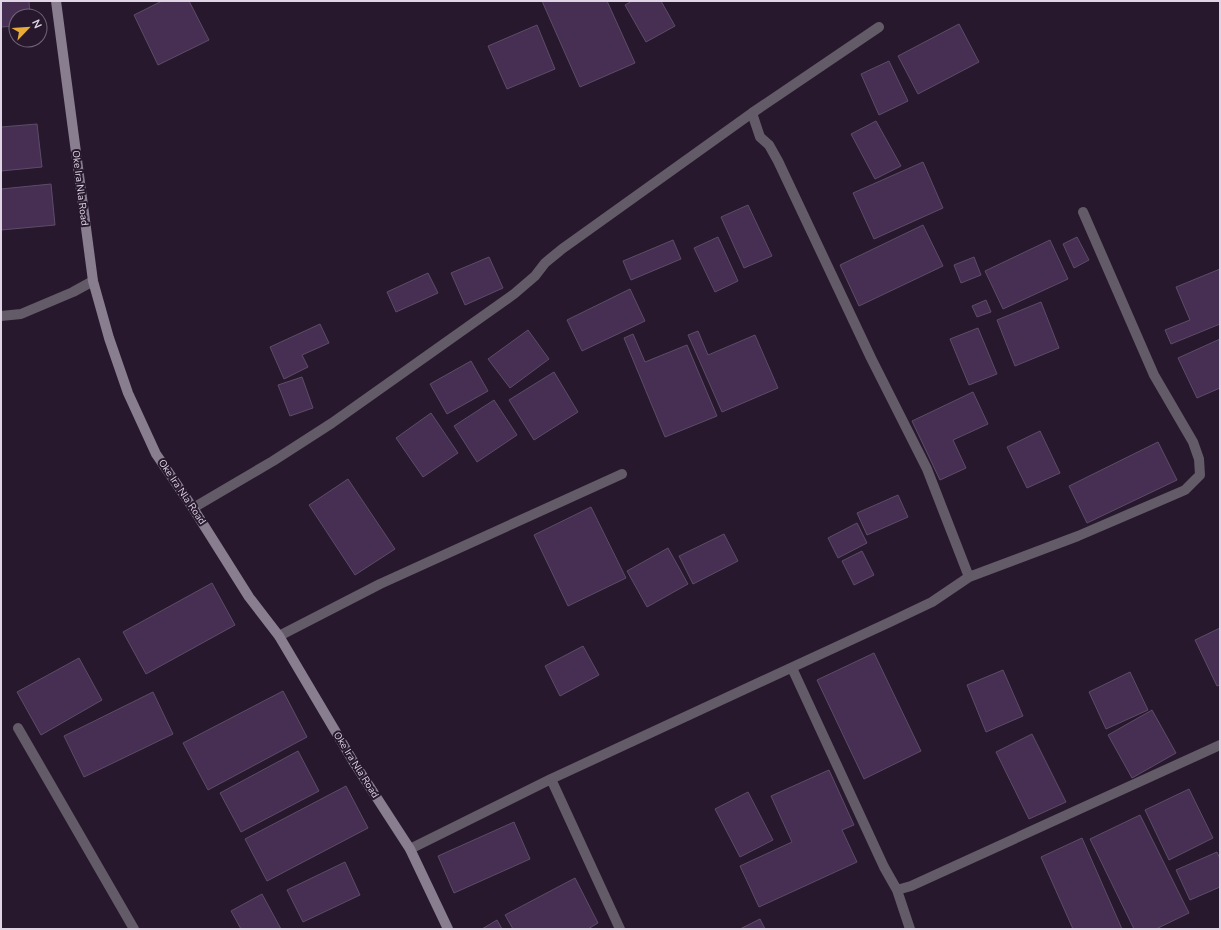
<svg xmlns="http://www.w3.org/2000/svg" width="1221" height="930" viewBox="0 0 1221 930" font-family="'Nunito Sans',sans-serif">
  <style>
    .building { fill: #472f54; stroke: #5d4c66 }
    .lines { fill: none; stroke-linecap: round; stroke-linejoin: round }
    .street { stroke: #635b67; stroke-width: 10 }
    .secondary { stroke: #897d90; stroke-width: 10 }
    .labels { text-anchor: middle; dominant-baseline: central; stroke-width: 4; stroke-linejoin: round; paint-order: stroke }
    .street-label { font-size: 10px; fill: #dfd5e4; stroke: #27182e }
  </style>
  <rect width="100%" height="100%" fill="#27182e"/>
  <path class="building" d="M1,1H29L30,16H16V26L1,27Z
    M162,1H189L209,40L158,65L134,15Z
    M542,1H607L635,63L580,87Z
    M632,1H661L675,26L646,42L625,5Z
    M959,24L979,62L918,94L898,56Z
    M537,25L555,69L507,89L488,46Z
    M889,61L908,101L879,115L861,74Z
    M876,121L901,166L875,179L851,134Z
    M37,124L42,167L1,171V127Z
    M923,162L943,208L874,239L853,193Z
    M51,184L55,225L1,230V189Z
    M748,205L772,256L744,268L721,217Z
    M923,225L943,266L859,306L840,265Z
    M718,237L738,281L715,292L694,248Z
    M1077,237L1089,260L1074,268L1063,244Z
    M673,240L681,259L631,280L623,261Z
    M1050,240L1068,279L1003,309L985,271Z
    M489,257L503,288L465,305L451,273Z
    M974,257L981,275L961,283L954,265Z
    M1220,269V324L1171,344L1165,330L1190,320L1176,287Z
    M428,273L438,293L396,312L387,292Z
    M630,289L645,321L582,351L567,320Z
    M986,300L991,312L977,317L972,306Z
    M1041,302L1059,348L1015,366L997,320Z
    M320,324L329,343L302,355L308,367L284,379L270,347Z
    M978,328L997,374L969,385L950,339Z
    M528,330L549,359L510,388L488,359Z
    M698,331L708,355L755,335L778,388L722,412L688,335Z
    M633,334L645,362L687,345L717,416L665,437L624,338Z
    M1220,339V388L1197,398L1178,358Z
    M471,361L488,391L447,414L430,384Z
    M554,372L578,412L534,440L509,400Z
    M302,377L313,408L290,416L278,385Z
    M973,392L988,424L953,440L966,468L940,480L912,421Z
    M494,400L517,435L477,462L454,426Z
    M431,413L458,453L423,477L396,438Z
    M1040,431L1060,473L1027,488L1007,447Z
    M1158,442L1177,480L1087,523L1069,486Z
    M348,479L395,549L355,575L309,505Z
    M898,495L908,517L867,535L857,513Z
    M591,507L626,578L568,606L534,535Z
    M857,523L867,543L838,558L828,538Z
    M724,534L738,561L693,584L679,556Z
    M668,548L688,584L647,607L627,571Z
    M862,551L874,575L854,585L842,561Z
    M212,583L235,625L146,674L123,632Z
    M1220,628V685L1217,686L1195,640Z
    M583,646L599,675L560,696L545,666Z
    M874,653L921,751L864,779L817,680Z
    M79,658L102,700L41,735L17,692Z
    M1003,670L1023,716L986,732L967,685Z
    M1130,672L1148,710L1106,729L1089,692Z
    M283,691L307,737L208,790L183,743Z
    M153,692L173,734L84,777L64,736Z
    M1152,710L1176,753L1132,778L1108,735Z
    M1032,734L1066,802L1029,819L996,752Z
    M298,751L319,791L241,832L220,793Z
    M829,770L854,825L842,830L857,862L759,907L740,866L792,842L771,796Z
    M346,786L368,828L267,881L245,839Z
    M1189,789L1213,838L1169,860L1145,810Z
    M748,792L773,840L740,857L715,809Z
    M1140,815L1189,913L1156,929H1134L1090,839Z
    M514,822L530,859L454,893L438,856Z
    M1082,838L1122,929H1073L1041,857Z
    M1217,852L1220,859V887L1190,900L1176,870Z
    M345,862L360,895L303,922L287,890Z
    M575,878L598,923L588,929H513L505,915Z
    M262,894L281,929H241L231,911Z
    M760,919L765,929H740Z
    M497,920L502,929H482Z"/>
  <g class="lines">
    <path class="street" d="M1,316L21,314L73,292L93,281
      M193,508L273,461L332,423L514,294L535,276L545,263L562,249L752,113
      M969,577L1078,536L1185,490L1200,475L1199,459L1193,442L1154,375L1083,212
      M279,636L380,584L622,474
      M792,668L884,867L897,890L911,886L1220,745
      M18,728L134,929
      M551,779L620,929
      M410,849L551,779L890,622L932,602L969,577L927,469L871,358L778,161L769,145L760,137L752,113L879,27
      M897,890L910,929"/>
    <path class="secondary" d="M56,1L93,281L109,338L128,393L156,454L193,508L249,597L279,636L353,761L410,849L448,929"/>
  </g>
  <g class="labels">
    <g class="street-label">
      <text transform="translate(80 188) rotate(83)">Oke Ira Nla Road</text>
      <text transform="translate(182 492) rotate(56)">Oke Ira Nla Road</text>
      <text transform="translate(356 765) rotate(58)">Oke Ira Nla Road</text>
    </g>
  </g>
  <rect width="1221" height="930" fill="none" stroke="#dfd5e4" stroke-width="4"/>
  <g transform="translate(28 28) rotate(65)"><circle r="19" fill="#27182e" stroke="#716477"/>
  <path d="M0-3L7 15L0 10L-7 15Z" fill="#e8ab37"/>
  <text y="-6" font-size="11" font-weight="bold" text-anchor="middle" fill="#dfd5e4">N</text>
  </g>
</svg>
